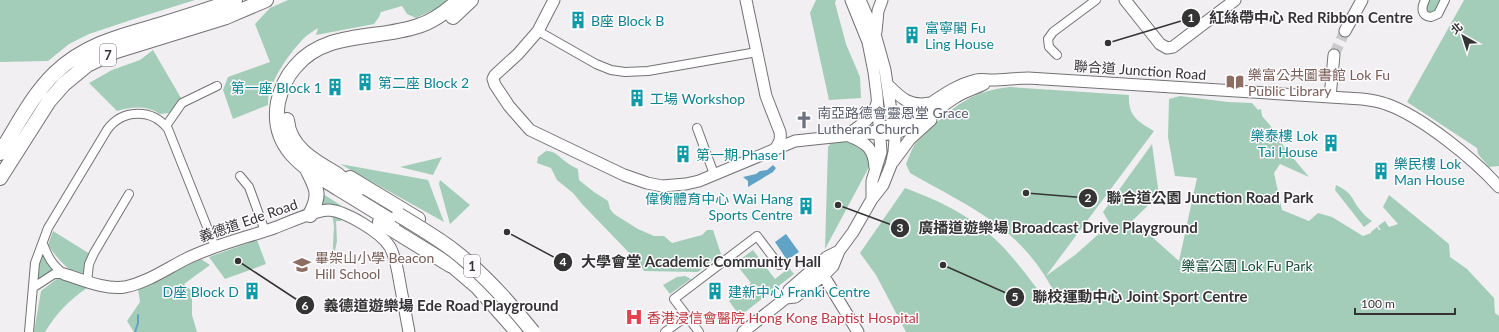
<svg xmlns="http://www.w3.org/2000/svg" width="1499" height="332" viewBox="0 0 1499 332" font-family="Lato,'Noto Sans TC',sans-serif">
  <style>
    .green { fill: #a3cdb8 }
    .water { fill: #61a2c7 }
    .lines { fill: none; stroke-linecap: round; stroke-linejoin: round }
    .stream { stroke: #61a2c7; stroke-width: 2 }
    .secondary-tunnel { stroke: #cbcacc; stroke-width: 11; stroke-dasharray: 11 5.5; stroke-linecap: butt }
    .street-casing { stroke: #737174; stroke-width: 10 }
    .secondary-casing { stroke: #737174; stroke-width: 13 }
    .primary-casing { stroke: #737174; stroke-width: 14 }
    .highway-casing { stroke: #737174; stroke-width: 16 }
    .street { stroke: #fff; stroke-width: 8 }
    .secondary { stroke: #fff; stroke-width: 11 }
    .primary { stroke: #fff; stroke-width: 12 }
    .highway { stroke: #fff; stroke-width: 14 }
    .highway-bridge-casing { stroke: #737174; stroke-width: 16; stroke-linecap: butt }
    .highway-bridge { stroke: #fff; stroke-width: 14 }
    .labels { text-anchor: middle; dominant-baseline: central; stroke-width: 3; stroke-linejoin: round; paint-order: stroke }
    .shield { fill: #fefcff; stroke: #717072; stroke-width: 1 }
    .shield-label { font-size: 13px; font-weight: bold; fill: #353435 }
    .culture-label { font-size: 14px; fill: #0d838f; stroke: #fefcff; text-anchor: start }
    .street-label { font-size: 14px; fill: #353435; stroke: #fefcff }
    .education-label { font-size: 14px; fill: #785e54; stroke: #fefcff; text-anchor: start }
    .worship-label { font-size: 14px; fill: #5b616d; stroke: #fefcff; text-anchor: start }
    .park-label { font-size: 14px; fill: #144d37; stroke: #fefcff }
    .health-label { font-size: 14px; fill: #be3a42; stroke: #fefcff; text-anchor: start }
    .leader { fill: none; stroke: #353435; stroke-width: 1.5 }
    .callout-dot { fill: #353435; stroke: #fefcff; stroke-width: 1.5 }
    .mark-label { font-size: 12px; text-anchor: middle; font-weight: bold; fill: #fff }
    .callout-label { font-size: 15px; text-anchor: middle; font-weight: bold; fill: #353435; stroke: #fefcff; stroke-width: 3; stroke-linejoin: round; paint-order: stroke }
  </style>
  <rect width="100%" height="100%" fill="#f1eff2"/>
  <path class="green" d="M0,0H195L134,19L89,34L69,44L48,61L0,62Z
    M288,0H447L437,8L416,18L407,14L402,6L381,12L379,17L374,24L316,35L318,28C313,31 307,35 303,39C289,54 267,84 268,105L233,119L223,90L228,77L270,62L255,24L270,8Z
    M816,0H836L835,3L846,44L860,77L861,98L829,100L810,13Z
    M1429,0H1441L1434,12L1431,14L1426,12V6Z
    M1464,0H1499V166L1489,167L1478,154L1477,148L1407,102Z
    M153,50L181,98L169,113L160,114C146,105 132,107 117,111L89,83L112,70L140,60Z
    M1010,87L1129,95C1128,116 1137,121 1154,131L1046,276L1075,255L1110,224L1103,212L1152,144L1159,195L1133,220L1179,261L1197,178L1175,176L1168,137L1169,99L1180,96L1228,102L1252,103L1258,110L1261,109L1262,116L1275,131L1284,147L1309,177L1280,164L1274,173L1282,210L1309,221L1318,213L1332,217L1363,236L1371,233V232L1377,227L1379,230H1381L1378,226L1385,221L1389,227L1398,224L1383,207L1389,195L1449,244L1450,257L1467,269L1494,298L1495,313L1499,316V332H906L876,275L860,253L905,188C938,200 969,215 995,239C1016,259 1032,283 1050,305L1058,299C1049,282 1039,265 1026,251C995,216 950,196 910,173L906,164C909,157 911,150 915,144C919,139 925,134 930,129C954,105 976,90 1010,87Z
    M849,139L870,154L869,167L825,249L828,147L832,141Z
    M546,151C556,151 559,157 566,162C570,165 574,167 578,169L579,180L594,192L608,201L610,209L614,214L638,229L654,236H664L672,243L702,235L707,230H713L721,254L698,272L644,271L639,263L582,204L573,193L557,180L551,168L537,163L538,157Z
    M442,157L433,175L400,167Z
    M340,164L428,180L444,222Z
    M440,180L470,205L450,224L439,184Z
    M1336,185C1355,194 1350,199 1362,212C1365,216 1368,218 1372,221L1364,227L1335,190Z
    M323,194L342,206L328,205L321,206Z
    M332,214L342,216L341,221H336L337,241L332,265L334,226Z
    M53,231L90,254L85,279C66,268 60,262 48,245Z
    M257,240L266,264L225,279L209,257Z
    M753,250L775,279L789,268L794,274L740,316L729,301L751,283L735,263Z
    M42,252L53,269V271L38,281L37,268Z
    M201,259L210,265L184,284L192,291V315L197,332H134L127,321L140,302L138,289Z
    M685,276L691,279L670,294L663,285L677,277Z
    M58,278L87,288C69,300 56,314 45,332H34L41,291Z"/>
  <path class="water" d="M773,165L776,168L773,172L748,187V181L743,177L756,174L760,171L767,170Z
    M786,234L799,252L787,260L775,242Z"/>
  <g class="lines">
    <path class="stream" d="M135,332L138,323V315"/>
    <path class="secondary-tunnel" d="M1334,55L1345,31"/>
    <g class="street-casing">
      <path id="street" d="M1425,0C1421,8 1421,16 1431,17L1438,14L1445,0
        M538,31L596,64L611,70L625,72L648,71L757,52
        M1057,55L1049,47L1048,39L1053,32L1096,0
        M166,126L182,103L217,86
        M697,128L714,174
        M240,176L249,187L265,231
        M43,244C48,257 52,265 64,274
        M87,282L89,264L94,253L129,194
        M34,287L54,274H64
        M29,332L35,263L48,228L107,130C122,109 152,108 168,129L215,247
        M665,332L687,316
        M699,332L674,299L757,236L779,265"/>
    </g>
    <g class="secondary-casing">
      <path id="secondary" d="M554,0L538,31L518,54L495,75L493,79L495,85L509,106L530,130L624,175L647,183L662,186L686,184L699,181L795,141L871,133C904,141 930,113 956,97C965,91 975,89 984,84
        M746,0L766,96L780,132C781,139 780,143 775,149
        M851,0L868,42L874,72L877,96L881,152L872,181V199
        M1125,0L1160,44L1167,48L1173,47L1235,0
        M1345,31L1362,0
        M876,32L878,11L882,0
        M887,84C901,98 909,107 931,103
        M1330,97L1334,55
        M871,133C883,126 895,125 907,118C930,106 950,86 976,80C981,79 986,80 992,80C1004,80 1016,78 1028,78L1362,99C1371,100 1378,101 1386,104C1421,116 1474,159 1499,187
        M847,135C860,126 873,118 877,103
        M849,136C867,143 874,149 875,168
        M893,162L910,139L931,120
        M820,270L858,332
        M64,274C83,280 105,290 125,287C148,282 166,269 186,259C214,245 245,238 274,228C288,223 315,210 329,210C345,211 381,232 390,247C396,258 398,272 400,284C403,300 406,316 409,332
        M786,298L795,297L824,275L833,266L839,251L853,232L872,199L883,185L891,165L894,152L895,138L885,70L875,34L860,0
        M743,332L786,298L789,290L827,257L839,251"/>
    </g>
    <g class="primary-casing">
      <path id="primary" d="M454,257L450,265L477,288L516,332"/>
    </g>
    <g class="highway-casing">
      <path id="highway" d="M453,17L471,0
        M287,120C289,147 314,161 335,173C342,178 349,185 357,190
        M0,153C17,126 32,95 55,73C85,44 121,36 159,25C185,17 210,9 235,0
        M307,169C317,189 321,194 310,215
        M0,178L49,101L64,84L87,65L116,51L226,17L266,0
        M350,178L418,219
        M380,222L450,265
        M393,222C375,211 357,200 339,189C305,168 270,149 278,102C281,89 286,77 295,67C325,30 378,40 418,26C434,21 447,11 459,0"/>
    </g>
    <use href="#street" class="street"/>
    <use href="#secondary" class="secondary"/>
    <use href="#primary" class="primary"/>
    <use href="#highway" class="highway"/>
    <g class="highway-bridge-casing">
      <path id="highway-bridge" d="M399,215C417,226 436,237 453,250C483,273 509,302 533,332"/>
    </g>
    <use href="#highway-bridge" class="highway-bridge"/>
  </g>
  <defs>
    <g id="building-bare" transform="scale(1.38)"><path d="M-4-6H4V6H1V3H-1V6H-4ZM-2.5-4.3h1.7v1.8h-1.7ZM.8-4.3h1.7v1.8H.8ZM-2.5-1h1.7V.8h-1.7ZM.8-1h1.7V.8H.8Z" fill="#0f9aa8" stroke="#fefcff" stroke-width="2.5" paint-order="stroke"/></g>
    <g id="library-bare" transform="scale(1.38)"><path d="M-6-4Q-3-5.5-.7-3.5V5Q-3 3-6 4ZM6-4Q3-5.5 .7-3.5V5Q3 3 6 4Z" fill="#8d6e63" stroke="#fefcff" stroke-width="2.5" paint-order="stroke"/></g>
    <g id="church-bare" transform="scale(1.38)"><path d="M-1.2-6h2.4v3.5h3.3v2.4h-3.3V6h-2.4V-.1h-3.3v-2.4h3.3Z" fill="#6b7280" stroke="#fefcff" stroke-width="2.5" paint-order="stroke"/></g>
    <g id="school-bare" transform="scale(1.38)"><path d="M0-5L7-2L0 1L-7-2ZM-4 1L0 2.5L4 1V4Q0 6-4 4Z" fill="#8d6e63" stroke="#fefcff" stroke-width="2.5" paint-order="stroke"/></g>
    <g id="hospital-bare" transform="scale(1.38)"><path d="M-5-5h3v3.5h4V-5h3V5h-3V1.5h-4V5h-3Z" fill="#e0444e" stroke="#fefcff" stroke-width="2.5" paint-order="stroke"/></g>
  </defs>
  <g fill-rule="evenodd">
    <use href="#building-bare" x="578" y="20"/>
    <use href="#building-bare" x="912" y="35"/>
    <use href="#building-bare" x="365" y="82"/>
    <use href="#library-bare" x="1235" y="82"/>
    <use href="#building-bare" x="335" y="87"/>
    <use href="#building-bare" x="637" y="98"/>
    <use href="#church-bare" x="804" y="120"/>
    <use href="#building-bare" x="1331" y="143"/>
    <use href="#building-bare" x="683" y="154"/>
    <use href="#building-bare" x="1381" y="171"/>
    <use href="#building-bare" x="806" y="206"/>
    <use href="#school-bare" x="302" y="265"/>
    <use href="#building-bare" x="252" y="291"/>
    <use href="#building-bare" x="715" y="291"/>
    <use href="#hospital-bare" x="634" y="317"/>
  </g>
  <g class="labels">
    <g class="shield">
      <rect x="100" y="44" width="16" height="22" rx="3"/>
      <rect x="464" y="255" width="16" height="22" rx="3"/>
    </g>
    <g class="shield-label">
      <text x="108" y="55">7</text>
      <text x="472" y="266">1</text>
    </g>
    <g class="culture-label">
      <text x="591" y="20">B座 Block B</text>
      <text x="925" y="27">富寧閣 Fu<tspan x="925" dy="16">Ling House</tspan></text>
      <text x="378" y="82">第二座 Block 2</text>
      <text x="322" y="87" text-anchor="end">第一座 Block 1</text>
      <text x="650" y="98">工場 Workshop</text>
      <text x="1318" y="135" text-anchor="end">樂泰樓 Lok<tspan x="1318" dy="16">Tai House</tspan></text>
      <text x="696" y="154">第一期 Phase I</text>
      <text x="1394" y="163">樂民樓 Lok<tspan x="1394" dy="16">Man House</tspan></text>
      <text x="793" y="198" text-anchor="end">偉衡體育中心 Wai Hang<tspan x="793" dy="16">Sports Centre</tspan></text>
      <text x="239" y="291" text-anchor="end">D座 Block D</text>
      <text x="728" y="291">建新中心 Franki Centre</text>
    </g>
    <g class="street-label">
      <text transform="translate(1140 70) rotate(4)">聯合道 Junction Road</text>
      <text transform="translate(248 220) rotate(-19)">義德道 Ede Road</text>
    </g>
    <g class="education-label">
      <text x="1248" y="74">樂富公共圖書館 Lok Fu<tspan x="1248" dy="16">Public Library</tspan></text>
      <text x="315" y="257">畢架山小學 Beacon<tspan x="315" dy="16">Hill School</tspan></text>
    </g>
    <g class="worship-label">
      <text x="817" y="112">南亞路德會靈恩堂 Grace<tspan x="817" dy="16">Lutheran Church</tspan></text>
    </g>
    <g class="park-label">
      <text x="1247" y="265">樂富公園 Lok Fu Park</text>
    </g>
    <g class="health-label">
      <text x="647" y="317">香港浸信會醫院 Hong Kong Baptist Hospital</text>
    </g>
  </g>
  <path class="leader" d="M1108 43L1191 18M1026 193L1088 198M838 205L900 228M507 232L563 262M943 265L1015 297M238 261L305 305"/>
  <g class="callout-dot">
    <circle cx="1108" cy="43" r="4"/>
    <circle cx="1026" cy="193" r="4"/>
    <circle cx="838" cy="205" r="4"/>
    <circle cx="507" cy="232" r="4"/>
    <circle cx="943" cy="265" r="4"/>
    <circle cx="238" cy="261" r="4"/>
    <circle cx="1191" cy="18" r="10"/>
    <circle cx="1088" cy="198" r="10"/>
    <circle cx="900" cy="228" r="10"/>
    <circle cx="563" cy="262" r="10"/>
    <circle cx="1015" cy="297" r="10"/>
    <circle cx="305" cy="305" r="10"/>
  </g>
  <g class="mark-label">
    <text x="1191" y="22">1</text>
    <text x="1088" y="202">2</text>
    <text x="900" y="232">3</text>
    <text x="563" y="266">4</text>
    <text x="1015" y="301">5</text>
    <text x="305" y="310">6</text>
  </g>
  <g class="callout-label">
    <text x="1311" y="23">紅絲帶中心 Red Ribbon Centre</text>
    <text x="1210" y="203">聯合道公園 Junction Road Park</text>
    <text x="1058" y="233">廣播道遊樂場 Broadcast Drive Playground</text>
    <text x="701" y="267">大學會堂 Academic Community Hall</text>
    <text x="1140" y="302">聯校運動中心 Joint Sport Centre</text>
    <text x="441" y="311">義德道遊樂場 Ede Road Playground</text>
  </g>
  <g transform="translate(1463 36) rotate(321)" stroke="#fefcff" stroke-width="3" paint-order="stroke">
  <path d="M0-3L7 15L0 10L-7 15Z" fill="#353435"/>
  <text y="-6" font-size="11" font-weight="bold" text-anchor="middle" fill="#353435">北</text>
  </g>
  <path d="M1355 308v6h100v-6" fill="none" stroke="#353435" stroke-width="2"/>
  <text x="1361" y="308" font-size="12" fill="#353435" stroke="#fefcff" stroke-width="3" paint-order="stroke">100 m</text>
</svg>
